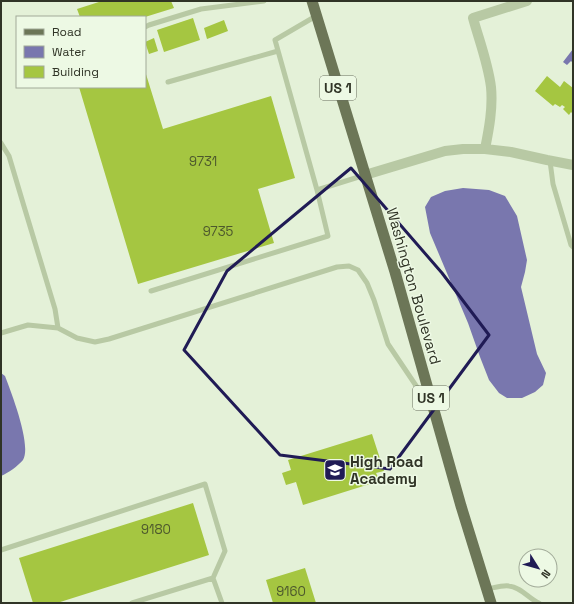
<svg xmlns="http://www.w3.org/2000/svg" width="574" height="604" viewBox="0 0 574 604" font-family="'Space Grotesk',sans-serif">
  <style>
    .water { fill: #7977ae }
    .building { fill: #a5c641 }
    .lines { fill: none; stroke-linecap: round; stroke-linejoin: round }
    .service { stroke: #b8c9a4; stroke-width: 5 }
    .minor { stroke: #b8c9a4; stroke-width: 10 }
    .primary { stroke: #6c7657; stroke-width: 11 }
    .marked { fill: none; stroke: #201b55; stroke-width: 3; stroke-linejoin: round }
    .labels { text-anchor: middle; dominant-baseline: central; stroke-width: 3; stroke-linejoin: round; paint-order: stroke }
    .number-label { font-size: 13px; fill: #4d582d }
    .shield { fill: #edf9e4; stroke: #696f5f; stroke-width: 1 }
    .shield-label { font-size: 14px; font-weight: bold; fill: #303426 }
    .street-label { font-size: 15px; fill: #303426; stroke: #edf9e4 }
    .poi-label { font-size: 15px; font-weight: bold; fill: #303426; stroke: #edf9e4; text-anchor: start }
  </style>
  <rect width="100%" height="100%" fill="#e4f1d8"/>
  <path class="water" d="M573,49V63L571,61L567,65L563,62Z
    M463,188L489,190L505,196L517,216L527,260L525,272L521,287L537,354L546,373L543,385L535,392L522,398H507L499,393L489,380L480,357L468,323L430,233L425,207L431,197L445,191Z
    M1,373L5,376C11,392 32,445 23,460C18,466 8,473 1,476Z"/>
  <path class="building" d="M102,1H171L174,8L145,17H80L77,9Z
    M193,18L200,40L164,52L157,30Z
    M224,20L228,31L207,39L204,28Z
    M154,38L158,51L149,54L145,42Z
    M145,71L163,129L271,96L295,178L258,189L274,243L138,284L79,87H145Z
    M547,76L560,87L564,81L573,88V114L571,112L569,115L563,109L565,107L562,105L560,107L555,104L553,106L535,91Z
    M372,434L384,471L376,473L378,477L372,479L373,483L303,505L296,482L286,485L282,473L291,470L288,460Z
    M193,503L209,555L57,603H33L19,558Z
    M305,568L316,603H273L266,580Z"/>
  <g class="lines">
    <path class="service" d="M316,16L275,40L317,190L365,175
      M145,27L149,25L201,9L264,1
      M168,82L278,51
      M1,143L9,156L23,203L55,309L58,328
      M550,161L553,184L571,245L573,247
      M151,291L328,236L317,190
      M1,333L28,325L58,328L77,338L95,342L109,339L337,267L349,266L358,270L367,283L374,300L388,344L429,405
      M1,550L205,484L225,551L213,578L222,603
      M487,589C493,588 503,585 509,586C521,587 529,599 539,603
      M132,603L213,578"/>
    <path class="minor" d="M485,149C489,129 493,108 491,87C488,63 479,40 473,18L527,1
      M365,175L445,151L463,149H485L511,152L547,160L573,165"/>
    <path class="primary" d="M312,1L395,272L461,506L491,603"/>
  </g>
  <path class="marked" d="M351,168L442,273L489,335L390,469L280,455L184,350L227,271Z"/>
  <defs>
    <g id="school-square" transform="scale(1.15)"><rect x="-9" y="-9" width="18" height="18" rx="4" fill="#201b55" stroke="#edf9e4"/><path d="M0-5L7-2L0 1L-7-2ZM-4 1L0 2.5L4 1V4Q0 6-4 4Z" fill="#fff"/></g>
  </defs>
  <g fill-rule="evenodd">
    <use href="#school-square" x="335" y="470"/>
  </g>
  <g class="labels">
    <g class="number-label">
      <text x="203" y="161">9731</text>
      <text x="218" y="231">9735</text>
      <text x="156" y="529">9180</text>
      <text x="291" y="591">9160</text>
    </g>
    <g class="shield">
      <rect x="320" y="76" width="36" height="24" rx="3"/>
      <rect x="413" y="386" width="36" height="24" rx="3"/>
    </g>
    <g class="shield-label">
      <text x="338" y="88">US 1</text>
      <text x="431" y="398">US 1</text>
    </g>
    <g class="street-label">
      <text transform="translate(414 286) rotate(74)">Washington Boulevard</text>
    </g>
    <g class="poi-label">
      <text x="350" y="461">High Road<tspan x="350" dy="17">Academy</tspan></text>
    </g>
  </g>
  <rect width="574" height="604" fill="none" stroke="#303426" stroke-width="4"/>
  <rect x="16" y="16" width="130" height="72" fill="#edf9e4" stroke="#a1aa98"/>
  <rect x="24" y="29" width="20" height="6" fill="#6c7657" stroke="#a1aa98"/>
  <text x="52" y="36" font-size="12" fill="#303426">Road</text>
  <rect x="24" y="46" width="20" height="12" fill="#7977ae" stroke="#a1aa98"/>
  <text x="52" y="56" font-size="12" fill="#303426">Water</text>
  <rect x="24" y="66" width="20" height="12" fill="#a5c641" stroke="#a1aa98"/>
  <text x="52" y="76" font-size="12" fill="#303426">Building</text>
  <g transform="translate(538 568) rotate(127)"><circle r="19" fill="#edf9e4" stroke="#a1aa98"/>
  <path d="M0-3L7 15L0 10L-7 15Z" fill="#201b55"/>
  <text y="-6" font-size="11" font-weight="bold" text-anchor="middle" fill="#303426">N</text>
  </g>
</svg>
